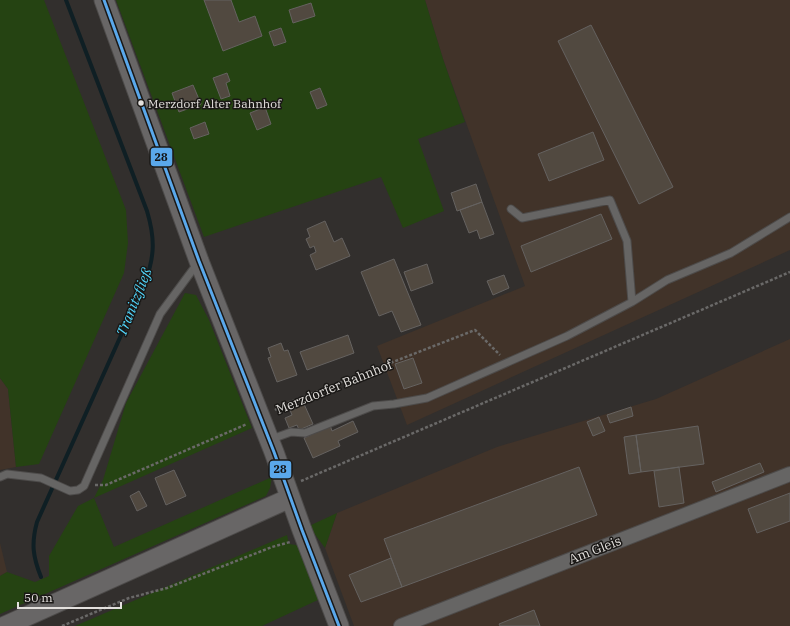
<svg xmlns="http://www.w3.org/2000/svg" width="790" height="626" viewBox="0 0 790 626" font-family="'IBM Plex Serif',serif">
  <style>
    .commercial { fill: #413329 }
    .green { fill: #254312 }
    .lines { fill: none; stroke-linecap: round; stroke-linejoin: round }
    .stream { stroke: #0f1f24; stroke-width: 4 }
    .building { fill: #514940; stroke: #656260 }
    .lane-casing { stroke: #4d4b4a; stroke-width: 9 }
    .street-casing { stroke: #4d4b4a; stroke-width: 16 }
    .secondary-casing { stroke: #4d4b4a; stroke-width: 21 }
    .path { stroke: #6a6968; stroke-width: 2.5; stroke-dasharray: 3 2; stroke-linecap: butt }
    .lane { stroke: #666564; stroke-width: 7 }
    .street { stroke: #666564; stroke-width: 14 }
    .secondary { stroke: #686666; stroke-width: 19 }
    .bus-1-casing { stroke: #1a1816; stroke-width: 6 }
    .bus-1 { stroke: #5aa8eb; stroke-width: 3 }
    .bus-dot { fill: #e3e0dd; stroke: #1a1816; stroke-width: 1.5 }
    .labels { text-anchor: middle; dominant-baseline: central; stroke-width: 3; stroke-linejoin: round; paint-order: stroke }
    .bus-label { font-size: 12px; fill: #e3e0dd; stroke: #1a1816; text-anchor: start }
    .street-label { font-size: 13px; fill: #e3e0dd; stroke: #1a1816 }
    .water-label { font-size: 14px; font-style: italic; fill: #51d6fc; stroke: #1a1816 }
    .line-badge { stroke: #1a1816; stroke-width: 1.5 }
    .pale-badge-label { font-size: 11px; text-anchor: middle; font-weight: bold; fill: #111 }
  </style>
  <rect width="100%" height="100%" fill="#322f2d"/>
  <path class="commercial" d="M425,0H790V250L407,425L377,346L525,286L443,59Z
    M790,339V626H354L325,548L337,513L497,447L656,399Z
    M0,378L8,389L16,467L0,470Z
    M0,543L7,572L0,576Z"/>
  <path class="green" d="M0,0H44L126,210L128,243L124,273L39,464L16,467L8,389L0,378Z
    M116,0H425L443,59L465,122L418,139L444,211L403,228L381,177L204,237Z
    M185,293L196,295L209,320L252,428L94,498L114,547L272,477L270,488L266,496L0,614V576L7,572L35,582L49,576V556L78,506L94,498L103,480L126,403Z
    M337,513L325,548L309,526Z
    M287,535L289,544L296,545L302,551L320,599L262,626H75Z"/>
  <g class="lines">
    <path class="stream" d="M41,577C33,557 31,544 37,522L145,282C155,256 155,238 147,211L66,0"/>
  </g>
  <path class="building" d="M204,0H231L239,22L255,16L262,36L223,51Z
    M311,3L315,16L293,23L289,10Z
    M591,25L673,187L639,204L558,41Z
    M281,28L286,42L274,46L269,32Z
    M227,73L230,81L226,83L230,96L221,99L213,78Z
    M193,85L201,104L179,112L172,93Z
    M320,88L327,105L317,109L310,92Z
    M265,107L271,124L257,130L250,113Z
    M205,122L209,134L194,139L190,128Z
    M593,132L604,160L549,181L538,154Z
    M476,184L482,202L457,211L451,193Z
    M482,202L494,234L480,239L477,230L469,233L460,210Z
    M601,214L612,239L531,272L521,246Z
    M325,221L334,242L342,238L350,256L316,270L310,255L316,252L314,246L310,248L306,239L310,237L307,229Z
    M394,259L421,325L401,332L392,311L379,316L361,272Z
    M427,264L433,283L411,291L404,272Z
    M504,275L509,288L493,295L487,281Z
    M348,335L354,353L307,370L300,352Z
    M281,343L284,351L288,350L297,375L277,382L268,358L271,357L268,348Z
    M413,358L422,383L404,389L395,364Z
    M304,404L313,424L299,430L297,425L289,428L285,418L292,415L290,410Z
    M631,407L633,416L610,423L607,415Z
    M599,417L605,431L593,436L587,422Z
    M353,421L358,432L338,441L340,446L313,458L304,438L330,425L332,431Z
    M698,426L704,464L641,472L636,435Z
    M636,435L641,472L629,474L624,437Z
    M760,463L764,472L716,492L712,482Z
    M579,467L597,515L402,587L384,539Z
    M679,467L684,503L659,507L654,471Z
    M174,470L186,496L166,505L155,478Z
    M139,491L147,506L137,511L130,496Z
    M790,493V521L757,533L748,509Z
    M391,558L402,587L361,602L349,575Z
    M534,610L540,626H500L499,624Z"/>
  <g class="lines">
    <g class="lane-casing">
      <path id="lane" d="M632,302L667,280L731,253L790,217
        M269,440L291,432L305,433L373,406L394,404L427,398L567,336L632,302L627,241L610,200L522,218L511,209
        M0,477L7,474L41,478L70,491L78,490L84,486L160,314L197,264"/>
    </g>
    <g class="street-casing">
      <path id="street" d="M401,626L790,474"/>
    </g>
    <g class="secondary-casing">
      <path id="secondary" d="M104,0L199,261L274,452L302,530L339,626
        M5,626L290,498"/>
    </g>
    <path class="path" d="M275,410L285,404L475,330L500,355
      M301,481L790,272
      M95,485H106L247,424
      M62,626L129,598L167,588L272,547L290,542"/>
    <use href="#lane" class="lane"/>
    <use href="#street" class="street"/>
    <use href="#secondary" class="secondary"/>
    <g class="bus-1-casing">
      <path id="bus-1" d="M104,0L199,261L274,452L302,530L339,626"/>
    </g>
    <use href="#bus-1" class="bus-1"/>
  </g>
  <circle class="bus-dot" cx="141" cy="103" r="3.5"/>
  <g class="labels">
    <g class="bus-label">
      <text x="148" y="103">Merzdorf Alter Bahnhof</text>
    </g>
    <g class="street-label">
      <text transform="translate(334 387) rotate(-22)">Merzdorfer Bahnhof</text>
      <text transform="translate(595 550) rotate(-21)">Am Gleis</text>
    </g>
    <g class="water-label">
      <text transform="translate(134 302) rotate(-68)">Tranitzfließ</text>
    </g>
  </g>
  <g class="line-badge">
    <rect x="150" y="147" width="23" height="20" rx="4" fill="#5aa8eb"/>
    <rect x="269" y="460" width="23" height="19" rx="4" fill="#5aa8eb"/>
  </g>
  <g class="pale-badge-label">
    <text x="161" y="161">28</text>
    <text x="280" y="473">28</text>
  </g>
  <path d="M18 602v6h103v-6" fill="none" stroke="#e3e0dd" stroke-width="2"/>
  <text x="24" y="602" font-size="12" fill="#e3e0dd" stroke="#1a1816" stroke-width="3" paint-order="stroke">50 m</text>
</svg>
